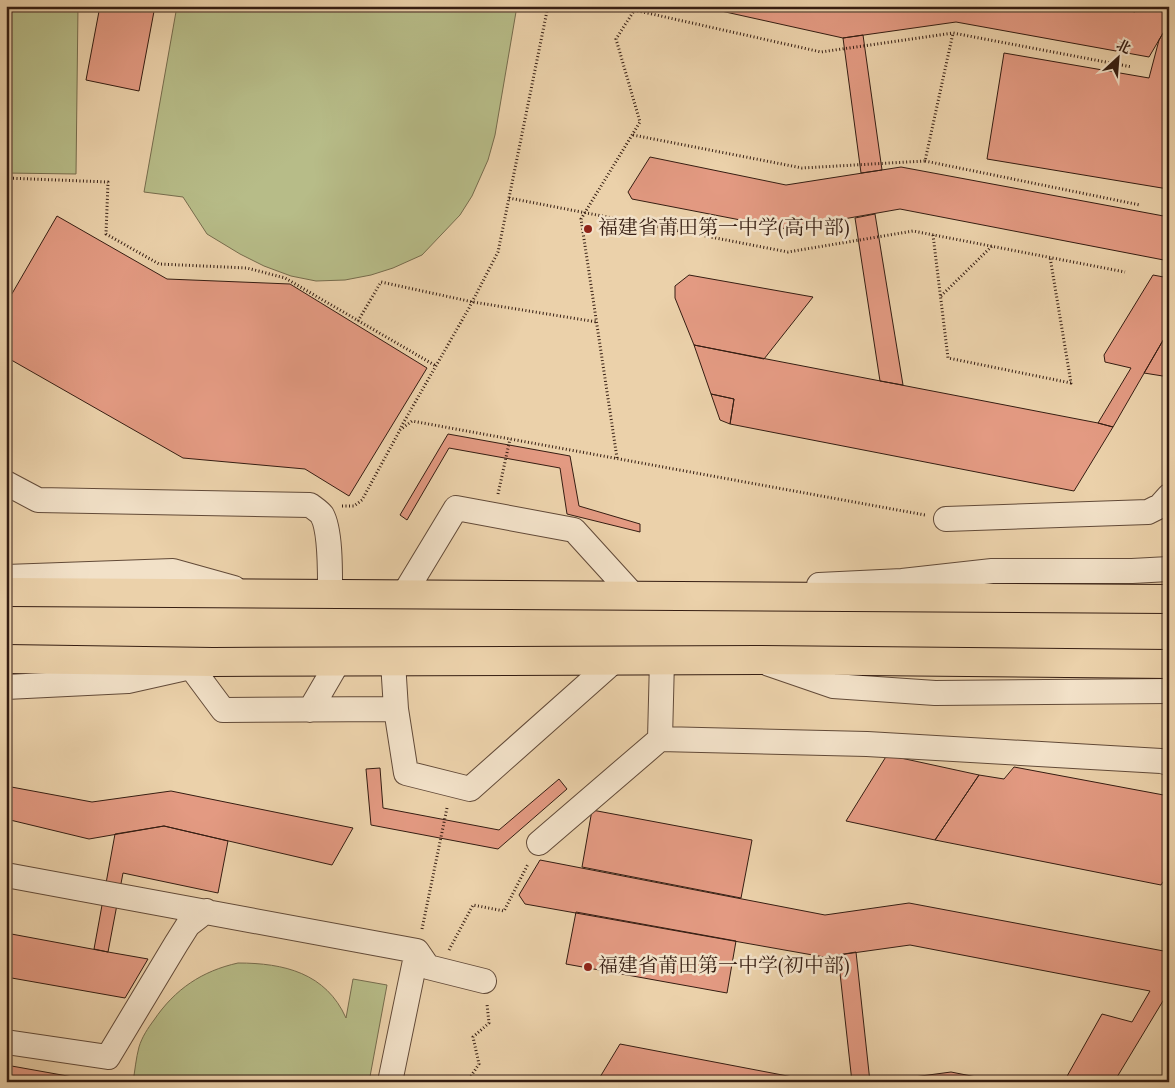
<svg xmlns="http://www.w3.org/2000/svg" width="1175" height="1088" viewBox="0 0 1175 1088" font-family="Vollkorn,'Noto Serif SC',serif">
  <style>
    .green { fill: #b7bc88; stroke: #766c4d }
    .building { fill: #e39a82; stroke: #351d12 }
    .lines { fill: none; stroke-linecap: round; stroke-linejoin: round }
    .minor-casing { stroke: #624a38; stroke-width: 26 }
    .major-casing { stroke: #351d12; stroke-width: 30 }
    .path { stroke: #351d12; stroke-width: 3; stroke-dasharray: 1 2.5; stroke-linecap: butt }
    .minor { stroke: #f2e1c8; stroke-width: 24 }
    .major { stroke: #ebd1aa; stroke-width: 28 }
    .poi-dot { fill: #8f2418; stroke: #f2e1c8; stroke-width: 2 }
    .labels { text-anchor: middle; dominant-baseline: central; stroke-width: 5; stroke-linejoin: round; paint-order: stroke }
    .poi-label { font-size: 20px; fill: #351d12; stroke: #f2e1c8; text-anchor: start }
  </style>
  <rect width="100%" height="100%" fill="#ebd1aa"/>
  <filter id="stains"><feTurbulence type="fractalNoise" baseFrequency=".004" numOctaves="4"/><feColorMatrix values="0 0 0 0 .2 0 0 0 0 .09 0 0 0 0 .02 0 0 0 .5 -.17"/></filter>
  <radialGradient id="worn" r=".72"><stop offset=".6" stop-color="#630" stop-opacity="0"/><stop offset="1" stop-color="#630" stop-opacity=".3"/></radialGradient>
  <path class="green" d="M6,6H78L76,174L6,173Z
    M177,6H517L495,135L488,160L472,196L460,215L422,255L393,268L371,275L345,280L316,281L291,276L264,266L240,254L207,234L183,197L144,192Z
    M238,963C284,963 326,973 346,1018L353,979L387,985L369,1082H133C135,1070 136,1058 139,1047C142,1037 148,1028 154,1020C175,989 202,971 238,963Z"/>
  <path class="building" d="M100,6H155L139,91L86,80Z
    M716,6H1104L1135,12L1138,6H1169V23L1149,57L956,22L843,38L721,11Z
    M1169,23L1168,189L987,159L1004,53L1149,78L1159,40Z
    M863,35L882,170L861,173L843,38Z
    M650,157L786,185L901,167L1169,217V261L900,209L787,229L632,199L628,192Z
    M875,214L903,385L880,381L855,218Z
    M57,216L167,279L290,284L427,368L349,496L305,469L183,458L6,357V304Z
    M689,275L813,297L764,359L694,345L675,298V286Z
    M1153,275L1169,278V330L1113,427L1098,423L1131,368L1105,362L1104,355Z
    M1169,330V377L1144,373Z
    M694,345L1098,423L1113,427L1074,491L730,424L734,399L711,394Z
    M711,394L734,399L730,424L720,420Z
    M448,434L570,456L579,506L640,524V532L567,514L560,468L449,448L407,520L400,515Z
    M887,755L979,775L935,840L846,821Z
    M1014,767L1169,796V873L1161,885L935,840L979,775L1004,779Z
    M380,768L383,808L499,830L559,779L567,789L498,849L371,825L366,769Z
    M6,786L92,802L171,791L353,828L332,865L164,826L89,839L6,819Z
    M592,810L752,840L741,898L582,867Z
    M164,826L228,841L218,893L123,873L108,952L94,949L115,834Z
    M540,860L825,915L909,903L1169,952V991L1114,1082H1066V1078L1102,1014L1132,1022L1150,991L910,945L824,957L525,904L519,895Z
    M576,912L736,941L727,993L566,964Z
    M6,933L108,952L148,959L125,998L6,977Z
    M856,952L870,1082H852L838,955Z
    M620,1044L819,1082H597Z
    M6,1065L101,1082H6Z
    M951,1072L1002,1082H876Z"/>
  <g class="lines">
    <g class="minor-casing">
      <path id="minor" d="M6,483L38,500L310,505C314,508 320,512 322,515C331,531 330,575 330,594
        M946,519L1148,512L1160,506L1169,496
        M6,577L173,571L234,588
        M819,585L902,581L992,571H1132L1169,569
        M404,594L456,508L574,530L634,596
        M393,662L396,709
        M769,664L833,686L935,693L1169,691
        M191,667L223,710L396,709L406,773L470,789L614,661
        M6,687L128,681L186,668
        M310,710L338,662
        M660,739L662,660
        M539,843L660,739L867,744L1161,761L1169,763
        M6,875L417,951L390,1082
        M417,951L428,967L484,981
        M6,1042L108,1057L176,944L188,925L206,911"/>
    </g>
    <g class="major-casing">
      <path id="major" d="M6,592L1169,599
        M6,659L213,662L758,660L1169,664"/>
    </g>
    <path class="path" d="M634,10L821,52L953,33L1132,67
      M633,135L802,168L925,161L953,33
      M925,161L1140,205
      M6,178L108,182L106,234L159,264L247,268L285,278L436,366
      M509,198L788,252L913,231L1125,272
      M933,235L948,358L1071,383L1050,257
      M941,296L992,246
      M358,321L381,282L473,302L597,322
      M401,427L469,308L498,252L548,6
      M617,458L581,219L640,122L616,39L637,6
      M498,494L510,439
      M342,506H354L362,500L400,430L412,421L925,515
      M422,929L447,808
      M449,950L473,905L504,911L528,864
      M467,1082L479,1064L473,1037L489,1023L487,1004"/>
    <use href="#minor" class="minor"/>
    <use href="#major" class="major"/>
  </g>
  <g class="poi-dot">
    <circle cx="588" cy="229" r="5"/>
    <circle cx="588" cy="967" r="5"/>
  </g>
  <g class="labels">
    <g class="poi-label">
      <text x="598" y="229">福建省莆田第一中学(高中部)</text>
      <text x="598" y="967">福建省莆田第一中学(初中部)</text>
    </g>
  </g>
  <rect width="1175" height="1088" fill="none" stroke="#ebd1aa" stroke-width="25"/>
  <rect x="8" y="8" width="1160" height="1073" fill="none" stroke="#351d12" stroke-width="2.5"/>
  <rect x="12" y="12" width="1150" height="1063" fill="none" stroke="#351d12"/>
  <g transform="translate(1118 58) rotate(26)" stroke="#f2e1c8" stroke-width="4" paint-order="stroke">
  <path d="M0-4L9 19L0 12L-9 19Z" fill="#351d12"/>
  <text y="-8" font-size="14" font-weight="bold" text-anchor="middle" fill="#351d12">北</text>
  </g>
  <rect width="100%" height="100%" filter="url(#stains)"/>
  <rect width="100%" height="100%" fill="url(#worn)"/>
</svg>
